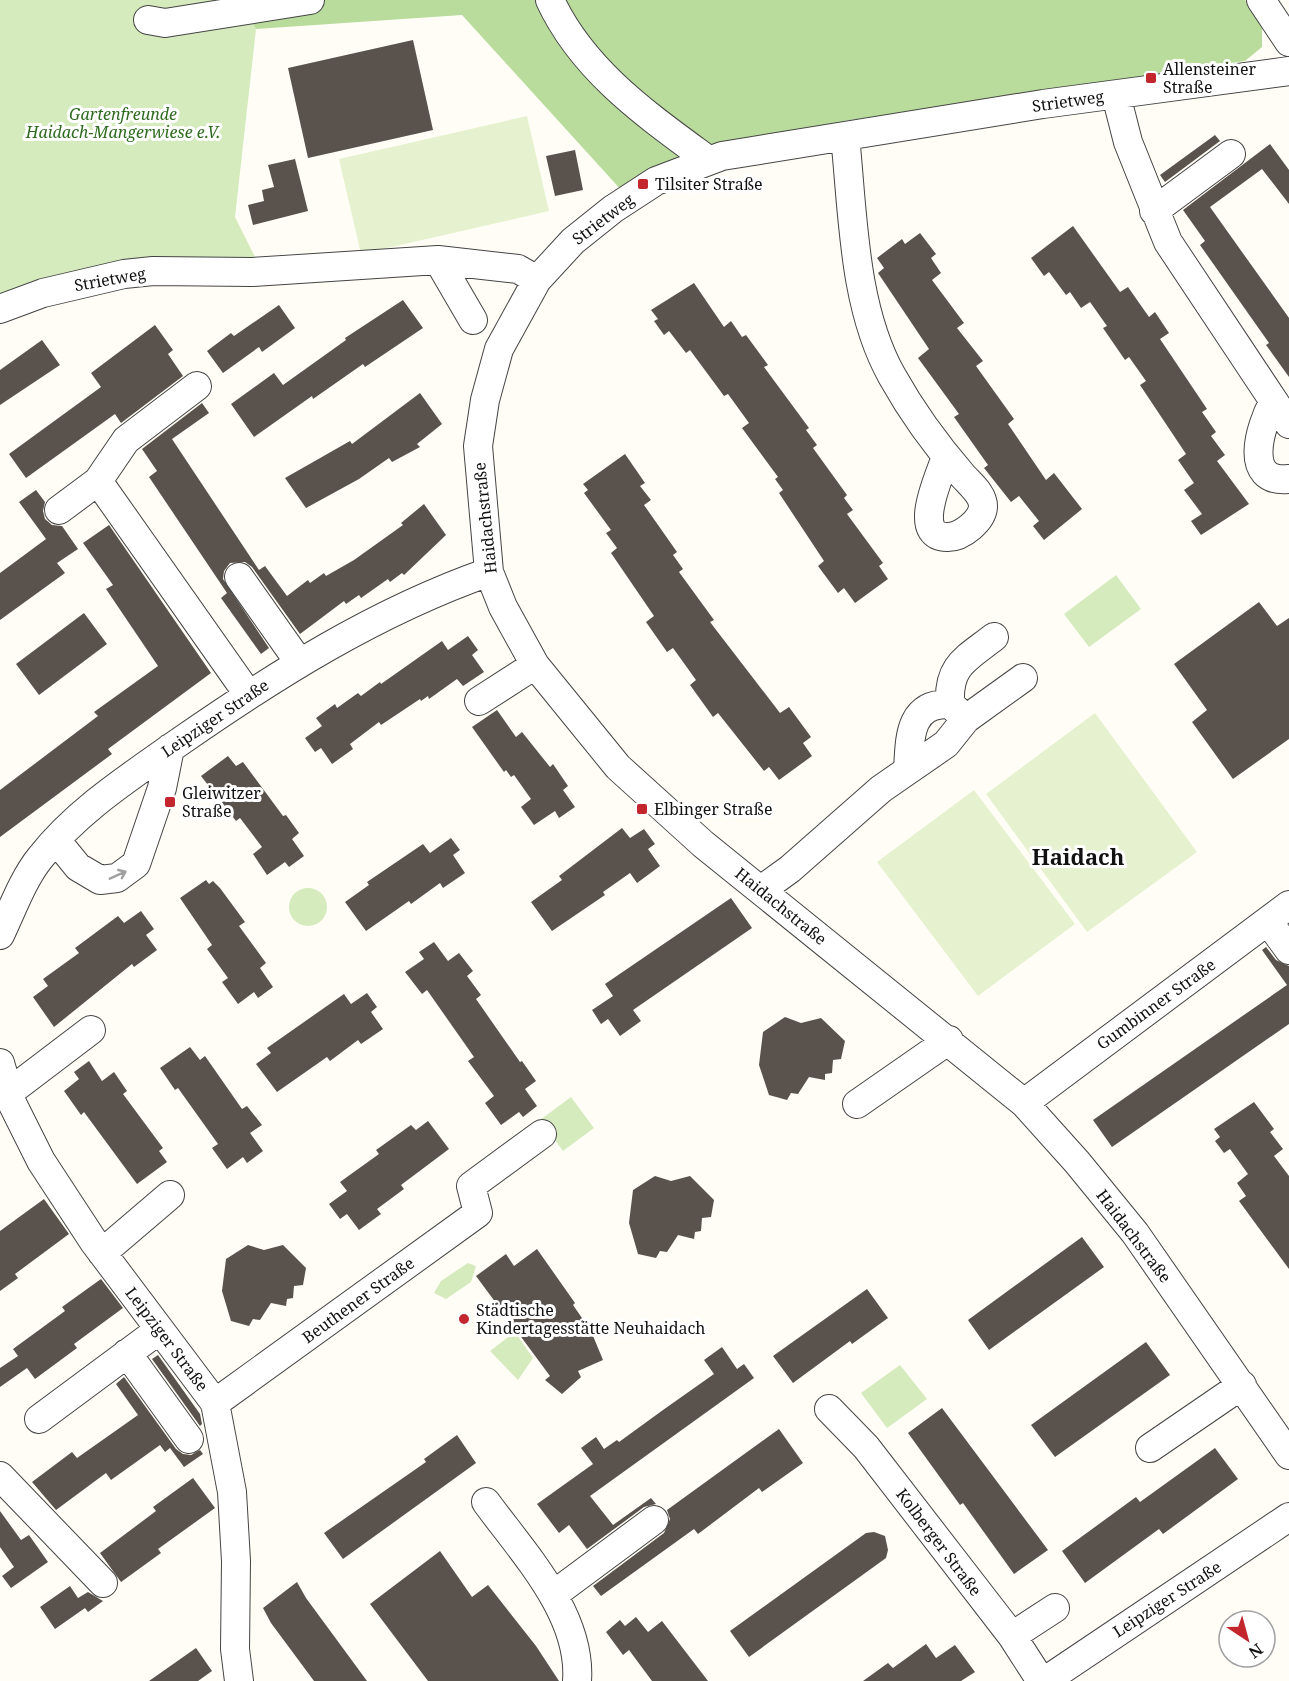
<svg xmlns="http://www.w3.org/2000/svg" width="1289" height="1681" viewBox="0 0 1289 1681" font-family="'Noto Serif',serif">
  <style>
    .green { fill: #d5ebbd }
    .forest { fill: #b9dc9c }
    .pitch { fill: #e6f2cf }
    .building { fill: #5a524d }
    .lines { fill: none; stroke-linecap: round; stroke-linejoin: round }
    .minor-casing { stroke: #444; stroke-width: 30 }
    .minor { stroke: #fff; stroke-width: 28 }
    .oneway { stroke: #a0a0a0 }
    .poi-dot { fill: #c4262e; stroke: #fff; stroke-width: 2 }
    .labels { text-anchor: middle; dominant-baseline: central; stroke-width: 6; stroke-linejoin: round; paint-order: stroke }
    .poi-label { font-size: 16px; fill: #111; stroke: #fff; text-anchor: start }
    .street-label { font-size: 16px; fill: #111; stroke: #fff }
    .park-label { font-size: 16px; font-style: italic; fill: #2f6b1f; stroke: #fff }
    .district-label { font-size: 22px; font-weight: bold; fill: #111; stroke: #fff }
  </style>
  <rect width="100%" height="100%" fill="#fffdf5"/>
  <path class="green" d="M0,0H238L256,29L235,217L260,267L0,306Z
    M1116,575L1141,609L1089,647L1064,614Z
    M289 907a19 19 0 1 1 38 0a19 19 0 1 1-38 0Z
    M571,1097L594,1128L563,1151L540,1120Z
    M468,1263L476,1266L471,1282L446,1299L434,1293L441,1281Z
    M515,1332L533,1358L518,1380L490,1351Z
    M900,1365L927,1399L887,1428L861,1393Z"/>
  <path class="forest" d="M238,0H1245L1262,25V47L1245,61L844,121L719,150L623,192L462,15L256,29Z"/>
  <path class="pitch" d="M527,116L549,211L361,254L339,159Z
    M1095,713L1197,852L1087,932L986,794Z
    M974,790L1075,924L978,996L877,862Z"/>
  <path class="building" d="M413,40L433,130L308,158L288,68Z
    M1215,135L1220,141L1165,182L1160,175Z
    M1270,144L1289,170V204L1262,169L1210,207L1289,318V377L1266,345L1269,343L1200,245L1205,241L1183,210Z
    M575,150L583,190L555,196L546,156Z
    M295,159L308,211L253,225L248,205L264,201L262,190L274,187L268,165Z
    M1073,226L1120,292L1128,287L1149,317L1155,312L1169,333L1160,339L1207,409L1202,412L1216,432L1211,436L1225,455L1217,461L1249,504L1201,535L1191,521L1202,514L1184,490L1194,483L1178,460L1186,454L1140,385L1146,381L1129,357L1125,360L1103,328L1107,326L1090,302L1081,308L1070,292L1066,295L1049,272L1044,276L1031,258Z
    M920,233L936,254L931,258L941,273L932,280L964,323L957,328L983,361L976,366L1014,419L1008,424L1046,480L1054,473L1082,509L1044,540L1033,526L1039,521L1019,496L1011,502L984,468L988,465L954,417L959,414L918,358L929,349L878,273L884,268L877,258L902,239L905,244Z
    M694,283L724,327L731,321L742,337L746,335L768,365L764,367L809,428L806,430L817,445L813,448L847,495L844,498L853,510L847,514L883,563L879,566L888,579L855,603L844,588L838,593L818,566L824,561L779,493L783,490L775,479L778,477L742,428L749,423L728,394L724,396L690,350L686,353L669,331L664,335L654,321L658,319L651,310Z
    M403,300L423,328L365,367L363,364L313,399L312,396L254,437L231,404L274,373L283,385L346,340L345,338Z
    M279,305L295,328L262,352L259,347L223,373L207,351L231,333L234,336Z
    M155,325L173,350L168,354L183,376L121,423L115,414L26,478L9,454L101,387L91,373Z
    M42,340L60,365L0,405V370Z
    M420,393L442,424L417,444L420,447L392,462L389,458L359,479L306,508L285,478L350,441L352,444Z
    M202,403L209,413L172,439L259,570L265,566L287,596L308,580L310,583L324,573L326,576L354,560L403,525L401,523L424,504L446,535L404,575L402,573L390,582L388,579L361,598L359,595L346,604L344,601L300,634L252,567L245,562L230,563L224,571L223,579L269,648L261,654L221,598L227,593L149,477L157,471L142,449Z
    M625,454L645,483L640,486L651,500L644,505L677,552L673,555L683,569L679,572L714,620L710,622L780,713L789,707L811,737L803,743L812,756L779,780L769,767L764,771L718,713L713,717L690,685L696,680L673,648L667,652L646,622L654,616L611,553L617,548L606,533L611,530L584,493L588,490L583,484Z
    M36,490L45,502L43,511L45,519L52,525L62,526L78,549L57,563L65,573L0,620V573L46,539L19,502Z
    M109,525L211,673L108,749L112,754L0,837V790L98,716L94,712L158,666L106,589L113,585L83,543Z
    M1259,602L1277,626L1289,618V739L1233,779L1192,722L1207,710L1174,664Z
    M84,613L107,644L39,695L16,664Z
    M468,636L478,650L472,655L484,672L463,686L457,679L429,699L428,696L421,701L420,699L381,725L379,722L350,744L353,749L332,764L321,748L315,752L305,738L322,726L316,718L335,704L337,708L358,693L361,696L380,682L381,684L442,641L448,650Z
    M497,710L516,737L522,732L550,767L553,764L568,786L563,790L575,807L559,818L555,811L534,825L521,807L531,799L514,775L511,777L506,770L504,772L472,727Z
    M228,756L236,766L243,762L283,816L286,815L299,833L292,839L304,856L289,867L285,862L267,875L253,854L262,847L240,818L236,821L201,776Z
    M622,828L630,838L644,829L655,844L648,849L660,866L637,883L630,873L603,892L605,895L552,931L531,902L562,880L559,876Z
    M451,838L460,850L453,855L465,873L443,888L440,883L411,904L409,901L366,931L345,902L369,885L367,882L423,844L430,853Z
    M206,880L209,884L213,881L220,888L245,922L239,926L266,963L260,968L273,987L258,998L254,992L238,1004L222,982L228,978L207,949L212,945L180,898Z
    M731,898L752,928L633,1010L641,1021L620,1036L608,1019L601,1024L592,1010L613,996L605,984Z
    M141,911L154,929L146,935L157,950L134,967L132,964L54,1027L33,997L48,986L43,979L79,953L75,948L118,916L124,923Z
    M434,942L448,961L459,953L473,971L467,976L481,995L476,999L520,1062L522,1061L536,1081L525,1089L537,1106L523,1117L519,1112L501,1125L485,1103L494,1096L468,1061L474,1057L427,990L422,994L405,972L424,959L419,952Z
    M1266,947L1276,960L1289,966V1024L1112,1147L1093,1120L1287,985L1262,950Z
    M367,993L377,1007L371,1012L383,1029L361,1044L358,1040L330,1061L327,1057L277,1092L256,1064L271,1053L267,1048L344,994L351,1004Z
    M785,1017L801,1023L821,1018L845,1041L841,1059L833,1060L832,1073L825,1074V1080L809,1077L798,1094L791,1093L787,1100L769,1095L759,1065L763,1032Z
    M190,1047L200,1060L205,1056L242,1109L247,1106L262,1125L250,1133L263,1151L247,1163L243,1157L227,1169L212,1148L218,1144L178,1088L175,1090L160,1068Z
    M89,1061L102,1081L114,1072L127,1091L123,1094L163,1148L159,1151L167,1162L137,1184L84,1112L81,1115L64,1091L79,1079L74,1072Z
    M1254,1102L1274,1129L1270,1132L1283,1149L1274,1156L1289,1176V1269L1239,1201L1246,1196L1237,1183L1248,1174L1230,1149L1224,1153L1215,1141L1220,1137L1214,1129Z
    M428,1121L449,1149L401,1185L404,1189L377,1209L381,1214L359,1230L347,1214L340,1219L329,1204L347,1191L340,1182L379,1154L376,1150L411,1125L416,1130Z
    M655,1176L671,1181L690,1176L714,1200L711,1217L702,1218L701,1231L695,1232L694,1239L678,1235L667,1252L660,1251L656,1258L638,1254L629,1223L633,1190Z
    M44,1199L69,1234L15,1274L18,1278L0,1291V1231Z
    M1082,1237L1104,1267L989,1350L968,1320Z
    M248,1245L264,1250L283,1245L306,1268L303,1285L294,1286L293,1298L287,1299L286,1306L271,1303L260,1320L253,1319L249,1326L231,1321L222,1291L226,1259Z
    M537,1249L575,1303L573,1305L591,1331L603,1360L578,1371L581,1377L562,1394L545,1380L550,1376L476,1276L506,1254L514,1266Z
    M101,1279L123,1308L74,1344L77,1348L35,1379L27,1368L0,1387V1368L18,1356L13,1349L65,1311L62,1307Z
    M867,1289L888,1318L852,1344L850,1341L793,1383L773,1356Z
    M1146,1342L1170,1375L1055,1457L1031,1425Z
    M722,1347L737,1369L744,1364L754,1378L590,1496L613,1525L651,1498L656,1504L644,1507L587,1549L569,1525L559,1533L537,1504L593,1464L581,1448L596,1437L604,1449L617,1440L619,1442L663,1410L714,1374L704,1360Z
    M158,1355L200,1414L202,1424L200,1426L152,1359Z
    M124,1377L176,1449L183,1454L191,1455L200,1450L203,1454L184,1467L170,1448L165,1452L160,1445L111,1480L106,1473L56,1510L32,1482L72,1452L77,1458L138,1415L116,1384Z
    M942,1408L1048,1550L1014,1574L963,1503L960,1505L908,1433Z
    M779,1429L803,1463L762,1492L759,1488L698,1534L694,1529L601,1596L593,1586L664,1533L670,1519L667,1510Z
    M457,1435L476,1463L343,1559L324,1533L426,1462L424,1459Z
    M1215,1448L1238,1479L1163,1534L1159,1529L1085,1583L1062,1551L1136,1497L1140,1502Z
    M193,1478L215,1508L158,1549L161,1553L121,1582L100,1553L156,1511L153,1507Z
    M0,1511L21,1540L29,1535L48,1562L11,1588L2,1576L14,1567L0,1547Z
    M874,1532L885,1536L888,1550L886,1558L749,1657L730,1631L866,1533Z
    M440,1551L472,1597L488,1585L536,1646L559,1681H428L370,1604Z
    M297,1582L306,1598L367,1681H314L271,1623L263,1608Z
    M70,1586L78,1598L88,1592L103,1601L88,1612L85,1608L55,1629L40,1607Z
    M636,1617L648,1632L662,1621L708,1681H652L629,1650L623,1655L606,1632L620,1620L625,1626Z
    M926,1644L936,1658L955,1645L975,1672L961,1681H863L888,1663L893,1668Z
    M196,1648L212,1671L198,1681H149Z"/>
  <g class="lines">
    <g class="minor-casing">
      <path id="minor" d="M550,0C583,71 647,115 708,160
        M1261,0L1289,42
        M148,20L165,23L310,0
        M1289,71L1043,104L722,156L656,181L613,209L573,241L537,280L499,349L485,400L478,446L489,572L503,607L535,665L618,767L703,844L1024,1103L1077,1162L1135,1233L1289,1455
        M1116,95L1128,142L1168,242L1289,424
        M845,136C853,213 853,307 892,376C912,412 936,445 963,476C970,484 983,494 983,506C983,520 962,537 948,537C912,538 937,482 943,465L948,459
        M1154,211L1231,154
        M438,260L473,320
        M0,309L43,293L124,274L153,271L252,272L438,260L518,269L537,280
        M1273,403C1260,426 1242,484 1289,479
        M98,481L248,694
        M59,510L98,481L126,440L197,386
        M239,577L299,662
        M479,701L535,665
        M950,704C948,665 966,659 994,637
        M908,770C910,739 908,703 950,704L966,719
        M56,840L78,867L100,880L117,878L136,864L162,788L170,748
        M761,890L790,869L881,789L946,744L966,719L1023,678
        M1268,921L1289,950
        M0,935C12,910 23,879 40,858C77,811 127,779 175,745C274,676 375,612 489,572
        M0,1063L11,1101L41,1161L94,1242L215,1403L232,1492L236,1561L235,1649L239,1681
        M8,1093L91,1030
        M1024,1103L1289,905
        M857,1104L949,1040
        M102,1253L170,1195
        M127,1353L189,1439
        M215,1403L478,1213L471,1186L542,1134
        M829,1409L866,1447L1012,1636L1041,1681
        M39,1419L159,1330
        M1150,1448L1242,1385
        M0,1476L103,1583
        M486,1502C523,1553 582,1614 577,1681
        M553,1595L654,1520
        M1012,1636L1055,1608
        M1045,1681L1289,1517"/>
    </g>
    <use href="#minor" class="minor"/>
  </g>
  <defs><path id="oneway-shaft" d="M-6 0H5M1.5-3L5.5 0L1.5 3" fill="none" stroke-width="1.6" stroke-linecap="round" stroke-linejoin="round" transform="scale(1.5)"/></defs>
  <use class="oneway" href="#oneway-shaft" transform="translate(118 875) rotate(-24)"/>
  <g class="poi-dot">
    <rect x="1145" y="72" width="12" height="12" rx="3"/>
    <rect x="637" y="178" width="12" height="12" rx="3"/>
    <rect x="164" y="796" width="12" height="12" rx="3"/>
    <rect x="636" y="803" width="12" height="12" rx="3"/>
    <circle cx="464" cy="1319" r="6"/>
  </g>
  <g class="labels">
    <g class="poi-label">
      <text x="1163" y="69">Allensteiner<tspan x="1163" dy="18">Straße</tspan></text>
      <text x="655" y="184">Tilsiter Straße</text>
      <text x="182" y="793">Gleiwitzer<tspan x="182" dy="18">Straße</tspan></text>
      <text x="654" y="809">Elbinger Straße</text>
      <text x="476" y="1310">Städtische<tspan x="476" dy="18">Kindertagesstätte Neuhaidach</tspan></text>
    </g>
    <g class="street-label">
      <text transform="translate(1068 101) rotate(-8)">Strietweg</text>
      <text transform="translate(603 219) rotate(-37)">Strietweg</text>
      <text transform="translate(110 279) rotate(-10)">Strietweg</text>
      <text transform="translate(485 518) rotate(-96)">Haidachstraße</text>
      <text transform="translate(215 718) rotate(-34)">Leipziger Straße</text>
      <text transform="translate(781 906) rotate(39)">Haidachstraße</text>
      <text transform="translate(1156 1004) rotate(-36)">Gumbinner Straße</text>
      <text transform="translate(1134 1236) rotate(53)">Haidachstraße</text>
      <text transform="translate(358 1300) rotate(-36)">Beuthener Straße</text>
      <text transform="translate(167 1339) rotate(53)">Leipziger Straße</text>
      <text transform="translate(939 1542) rotate(53)">Kolberger Straße</text>
      <text transform="translate(1167 1599) rotate(-33)">Leipziger Straße</text>
    </g>
    <g class="park-label">
      <text x="123" y="114">Gartenfreunde<tspan x="123" dy="18">Haidach-Mangerwiese e.V.</tspan></text>
    </g>
    <g class="district-label">
      <text x="1078" y="856">Haidach</text>
    </g>
  </g>
  <g transform="translate(1247 1639) rotate(144)"><circle r="28" fill="#ffffff" stroke="#a0a0a0" stroke-width="1.5"/>
  <path d="M0-4.5L10 22L0 15L-10 22Z" fill="#c4262e"/>
  <text y="-9" font-size="16" font-weight="bold" text-anchor="middle" fill="#111111">N</text>
  </g>
</svg>
